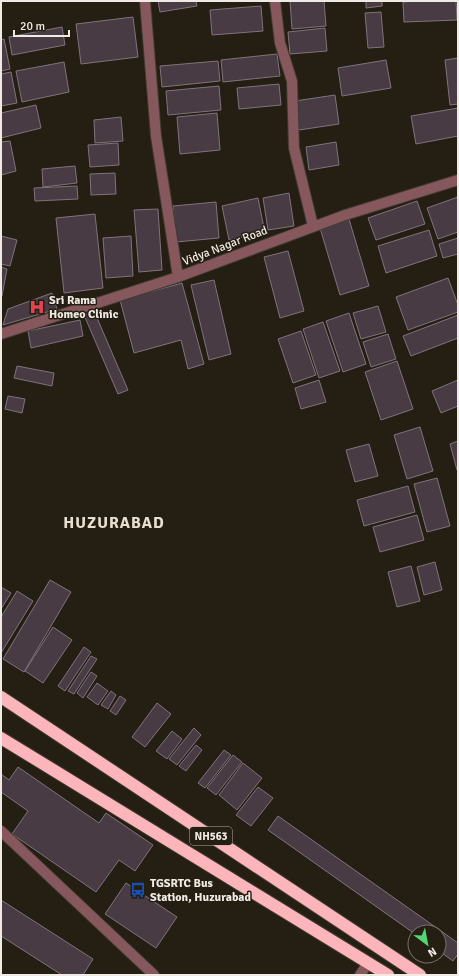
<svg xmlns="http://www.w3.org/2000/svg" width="459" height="976" viewBox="0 0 459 976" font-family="Signika,sans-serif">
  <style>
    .building { fill: #483b44; stroke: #80737c }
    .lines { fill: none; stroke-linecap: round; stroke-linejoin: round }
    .lane-casing { stroke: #403b30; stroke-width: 12 }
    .street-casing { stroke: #403b30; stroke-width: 12 }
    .highway-casing { stroke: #403b30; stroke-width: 14 }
    .lane { stroke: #86575c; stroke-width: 10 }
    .street { stroke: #86575c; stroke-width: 10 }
    .highway { stroke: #fcb5bb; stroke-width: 12 }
    .labels { text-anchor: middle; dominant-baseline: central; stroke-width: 3; stroke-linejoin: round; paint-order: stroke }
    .shield { fill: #241e13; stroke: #b2ada5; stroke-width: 1 }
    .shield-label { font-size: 11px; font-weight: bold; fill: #efeae3 }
    .street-label { font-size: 12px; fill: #efeae3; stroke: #241e13 }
    .poi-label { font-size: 12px; font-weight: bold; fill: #efeae3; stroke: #241e13; text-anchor: start }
    .district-label { font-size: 16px; font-weight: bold; letter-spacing: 1px; fill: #e8dfd1; stroke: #241e13 }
  </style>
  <rect width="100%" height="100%" fill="#241e13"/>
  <path class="building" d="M158,1H196L197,6L160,12Z
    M290,1H324L326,26L292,29Z
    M366,1H382V6L366,8Z
    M418,1H456L457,20L404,22L403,2Z
    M261,6L263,31L212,35L210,10Z
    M381,12L384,47L368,48L365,13Z
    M133,17L138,57L81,64L76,24Z
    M62,27L65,45L12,55L9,37Z
    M325,28L327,51L290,54L288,32Z
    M4,39L10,69L1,71V40Z
    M277,54L280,76L223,82L221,60Z
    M458,58V104L450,105L445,60Z
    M386,60L391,88L342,96L338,68Z
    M218,61L220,81L162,87L160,66Z
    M64,62L69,92L22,102L16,71Z
    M11,72L17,103L1,106V74Z
    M279,84L281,105L239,109L237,88Z
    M219,86L221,110L168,115L166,91Z
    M335,95L339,124L299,130L295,101Z
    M36,105L41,128L1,138V113Z
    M458,108V136L416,144L411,116Z
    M217,113L220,150L180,154L177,117Z
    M121,117L123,141L95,143L94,120Z
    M10,141L16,171L1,175V142Z
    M336,142L339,165L309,170L306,147Z
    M118,143L119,165L90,167L88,145Z
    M75,166L77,183L43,187L42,169Z
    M115,173L116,194L91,195L90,174Z
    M77,186L78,199L35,201L34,188Z
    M289,193L294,226L268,230L263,198Z
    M458,197V232L438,239L427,208Z
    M258,198L265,233L229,240L222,206Z
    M417,201L425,224L376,240L368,218Z
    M216,202L219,238L176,242L173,206Z
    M158,209L162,270L139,272L134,210Z
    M95,214L103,288L64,293L56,218Z
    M349,219L369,286L340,295L320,228Z
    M429,230L437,256L386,273L378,246Z
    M1,236L17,240L10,266L1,264Z
    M131,236L133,276L106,278L103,238Z
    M458,238V254L443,258L439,244Z
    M288,251L304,311L280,318L264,257Z
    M1,267L7,269L2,296H1Z
    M448,278L458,305V312L408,330L396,297Z
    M214,280L231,354L209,360L191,285Z
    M182,283L204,364L188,369L181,340L134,353L120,300Z
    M52,293L57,309L3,325L8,309Z
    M378,306L386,332L361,339L353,313Z
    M94,311L128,390L118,394L84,315Z
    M349,313L366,364L343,372L326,321Z
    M458,315V338L411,356L403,336Z
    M80,320L83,336L31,348L28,331Z
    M323,322L340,371L319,378L303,329Z
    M301,331L316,375L293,383L278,339Z
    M388,334L396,359L371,367L363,342Z
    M397,361L413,409L381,420L365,372Z
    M17,366L54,373L52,386L14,378Z
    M319,380L326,402L301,409L295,388Z
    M458,380V406L441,413L432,391Z
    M8,396L25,399L22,413L5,409Z
    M420,427L433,471L407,479L394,435Z
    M458,441V469L457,470L450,444Z
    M369,444L378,476L355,482L346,450Z
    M437,478L450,526L427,532L414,484Z
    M408,486L415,512L364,526L357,500Z
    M417,515L424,540L380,552L373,527Z
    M435,562L442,590L424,595L417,567Z
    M411,566L420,601L397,607L388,572Z
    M50,580L71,592L24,672L3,659Z
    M1,587L11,593L1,609Z
    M17,591L33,601L1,653V617Z
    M53,627L72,640L43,683L25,671Z
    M84,647L91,652L65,691L58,686Z
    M91,656L97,659L74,694L68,691Z
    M91,672L97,676L83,698L77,693Z
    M97,683L108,691L98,705L87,697Z
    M111,691L116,695L108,709L101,705Z
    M120,696L126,700L116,715L110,711Z
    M157,703L171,714L145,747L132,737Z
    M194,728L201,735L177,765L169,759Z
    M172,731L182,739L167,759L156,751Z
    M196,745L202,750L186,771L179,766Z
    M224,750L231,755L205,788L198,783Z
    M233,755L242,762L216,795L207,788Z
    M243,763L262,778L237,810L219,795Z
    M18,767L99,823L106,813L153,845L135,871L119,860L96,892L12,834L28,811L1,792V774L9,780Z
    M258,787L273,798L251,826L236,815Z
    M278,816L458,943V954L453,961L439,951V932H415V934L268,830Z
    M126,883L177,917L156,948L105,914Z
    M1,900L93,959L83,975H62L1,936Z"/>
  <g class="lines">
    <g class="lane-casing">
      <path id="lane" d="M1,831L154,975
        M360,975L368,963"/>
    </g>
    <g class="street-casing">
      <path id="street" d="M145,1L156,136L178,277
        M275,1L280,43L292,81L294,148L313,226
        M1,334L178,277L345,215L458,180"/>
    </g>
    <g class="highway-casing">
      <path id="highway" d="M1,697L420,975
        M1,738L388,975"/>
    </g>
    <use href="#lane" class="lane"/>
    <use href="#street" class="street"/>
    <use href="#highway" class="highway"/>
  </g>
  <defs>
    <g id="hospital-bare" transform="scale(1.2)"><path d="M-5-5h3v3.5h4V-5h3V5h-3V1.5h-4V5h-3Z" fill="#e0444e" stroke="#241e13" stroke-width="2.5" paint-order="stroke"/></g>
    <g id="bus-bare" transform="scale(1.2)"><path d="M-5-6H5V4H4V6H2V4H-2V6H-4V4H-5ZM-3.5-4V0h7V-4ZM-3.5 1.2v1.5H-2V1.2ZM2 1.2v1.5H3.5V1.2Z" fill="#1a4fb4" stroke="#241e13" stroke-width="2.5" paint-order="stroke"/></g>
  </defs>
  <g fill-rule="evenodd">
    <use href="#hospital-bare" x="37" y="307"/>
    <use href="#bus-bare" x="138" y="890"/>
  </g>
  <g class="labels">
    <rect class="shield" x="190" y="827" width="42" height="18" rx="3"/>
    <g class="shield-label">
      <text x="211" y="836">NH563</text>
    </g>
    <g class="street-label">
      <text transform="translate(225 246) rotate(-21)">Vidya Nagar Road</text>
    </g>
    <g class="poi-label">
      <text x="49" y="300">Sri Rama<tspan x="49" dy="14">Homeo Clinic</tspan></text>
      <text x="150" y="883">TGSRTC Bus<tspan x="150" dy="14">Station, Huzurabad</tspan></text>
    </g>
    <g class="district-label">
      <text x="114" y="523">HUZURABAD</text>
    </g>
  </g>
  <rect width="459" height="976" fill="none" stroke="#efeae3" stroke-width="4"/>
  <g transform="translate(427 944) rotate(148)"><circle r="19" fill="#241e13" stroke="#757066"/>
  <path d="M0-3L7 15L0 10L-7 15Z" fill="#52d673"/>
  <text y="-6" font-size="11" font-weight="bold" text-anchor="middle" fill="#efeae3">N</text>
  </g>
  <path d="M14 30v6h55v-6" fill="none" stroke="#efeae3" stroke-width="2"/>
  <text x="20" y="30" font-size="12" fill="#efeae3" stroke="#241e13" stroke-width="3" paint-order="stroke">20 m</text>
</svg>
